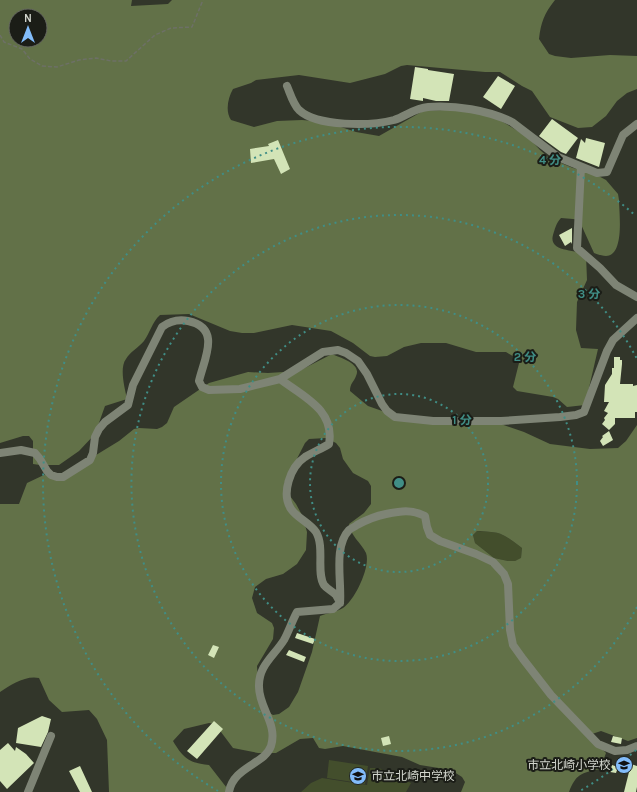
<svg xmlns="http://www.w3.org/2000/svg" width="637" height="792" viewBox="0 0 637 792" font-family="Karla,'Noto Sans JP',sans-serif">
  <style>
    .green { fill: #434e2c }
    .forest { fill: #627148; fill-rule: evenodd }
    .building { fill: #d3e4b7 }
    .lines { fill: none; stroke-linecap: round; stroke-linejoin: round }
    .path { stroke: #6d7066; stroke-width: 1.5; stroke-dasharray: 4 2; stroke-linecap: butt }
    .minor { stroke: #7e8475; stroke-width: 8 }
    .ring { fill: none; stroke: #408e86; stroke-width: 2; stroke-dasharray: 2 4 }
    .labels { text-anchor: middle; dominant-baseline: central; stroke-width: 4; stroke-linejoin: round; paint-order: stroke }
    .poi-label { font-size: 12px; fill: #d3d6ce; stroke: #1b1d17; text-anchor: end }
    .centre { fill: #408e86; stroke: #1b1d17; stroke-width: 2 }
    .ring-label { font-size: 12px; text-anchor: middle; font-weight: bold; fill: #408e86; stroke: #1b1d17; stroke-width: 4; stroke-linejoin: round; paint-order: stroke }
  </style>
  <rect width="100%" height="100%" fill="#32362a"/>
  <path class="green" d="M477,531C502,532 502,533 522,548L521,559L515,561H508L494,558L475,543L473,535Z
    M329,760L368,766L365,784L327,778Z
    M370,768H379L411,783L406,792H301L311,783L322,778L367,785Z"/>
  <path class="forest" d="M0,0H132L131,6L168,4L172,0H555C544,14 541,22 539,39L549,54L555,56L571,58L610,55L637,56V89L627,93L617,101L606,116L592,127L578,128L550,117L532,91L522,86L500,72H485L407,65L401,66L385,74L350,83L299,75L256,80L251,83L233,89C228,98 225,111 231,120L254,127L277,121L302,120L326,122L356,132L379,136L423,111L466,109L490,114L529,138L540,150L549,158L573,168L591,172L606,180L618,194L619,200C619,212 625,255 606,256C602,256 597,254 594,253L579,220L573,219L561,218C556,223 555,229 553,235C548,253 577,249 586,255L587,280L577,302L576,330L581,348L598,349L585,405L567,407L558,399L553,397L517,391L513,387L519,363L516,358L506,352H476L446,343H421L404,347L387,356L375,357L370,356L353,343L331,331L292,325L254,333H242L230,331L189,314L160,315C152,322 150,333 144,341C138,348 130,352 126,359C119,368 125,389 127,399L105,406L95,434L79,451L59,465H40L33,464V441L29,436H23L0,443ZM16,16H40V40H16Z
    M332,354C341,358 362,364 356,376C354,382 350,383 350,391L368,406L405,419L495,422L524,432L550,444L590,449L618,448L626,441L637,425V738L628,741L601,731L589,735L606,753L600,769C581,773 576,774 569,792H461L465,782L462,777L451,770L420,765L402,757L343,746L325,749L319,748L313,738L300,739L276,753H258L233,748L215,724L209,723L184,729L173,741C183,758 189,763 209,765L230,792H109L107,740L97,719L89,710L62,712L49,700L39,678C26,675 10,685 0,692V504H19L27,483L46,474H62L83,463L119,441L134,429L139,428L157,429L162,427L167,423L174,407L209,383L248,372L268,373L299,371ZM326,438L336,443L340,448L343,459L353,473L368,481L371,486V504L364,513L349,524C350,535 361,543 366,553C371,566 355,600 343,608C337,612 327,613 320,616L312,652L298,692L289,707L279,714L273,715L268,712L259,702L257,666L273,639L274,628L272,623L257,613L252,598L255,587L266,579L283,574L297,564L306,550L307,532L302,515L296,504L287,492L284,484L305,443L309,439ZM477,531C502,532 502,533 522,548L521,558L515,561H508L494,558L475,543L473,535Z"/>
  <path class="building" d="M415,67L428,69V70L454,74L449,101H436L423,98V101L410,99Z
    M498,76L515,86L501,109L483,97Z
    M552,119L578,138L566,154L561,152L539,136Z
    M586,138L605,143L599,167L576,158L581,139L585,143Z
    M278,140L290,169L281,174L274,159L251,163L250,149L269,146L268,144Z
    M572,228V244L571,242L565,246L559,235Z
    M614,357H620V360H622V364L620,384H633V386L637,385V412H635V418H615V424L609,430L602,424L605,420L604,418L608,413L604,411L609,402H604L605,385L612,374V368H614Z
    M609,431L613,440L603,446L600,441L603,437L602,436Z
    M297,633L315,639L313,644L295,638Z
    M213,645L219,647L214,658L208,655Z
    M289,650L306,657L304,662L286,655Z
    M42,716L51,719L48,732L41,747L16,743L18,728Z
    M214,721L223,729L197,759L187,751Z
    M389,736L391,744L383,746L381,738Z
    M613,736L622,738L621,744L611,742Z
    M8,743L15,751L16,747L26,754L34,763L7,789L0,781V750Z
    M631,764L637,766V787L636,792H624Z
    M612,765L618,767L616,773L610,772Z
    M80,766L92,792H80L69,771Z"/>
  <g class="lines">
    <path class="path" d="M0,35L4,42L22,49L30,59L42,66L57,67L79,60L96,58L111,61H126L155,35L171,28L192,27L203,0"/>
    <path class="minor" d="M287,86C290,93 293,104 299,110C317,127 371,126 394,120C406,116 415,108 428,107C455,105 488,110 512,122L558,157L597,173L607,172L623,135L637,124
      M581,167L577,248L600,268L616,285L637,297
      M280,379C304,397 335,410 329,444C321,449 313,452 305,457C290,467 281,494 291,509C297,518 309,522 316,532C325,547 316,573 324,585C327,589 332,591 336,595C337,597 339,600 340,603
      M0,453L21,450L35,453L40,459L47,471L51,475L57,477H63L90,460L93,453L95,437L99,429L105,422L128,405L133,385L162,327C170,321 178,319 188,321C222,328 204,359 199,381L202,387L209,390L240,389L280,379L323,352L338,350L346,353L358,361L367,374L382,404L387,411L395,417L433,421H501L560,417L576,415L584,412L607,351L613,340L637,318
      M28,792L51,736
      M229,792C233,767 265,764 271,746C278,724 259,708 259,687C258,666 274,656 284,640C289,631 292,621 297,612L333,609L340,603C342,582 333,547 349,530C351,528 355,527 357,525C366,520 376,516 386,514C401,511 411,509 425,516L427,527L430,535L440,541L476,554L493,562L504,574L508,584L510,630L513,645L523,659L551,695L598,744L615,751L627,750L637,746"/>
  </g>
  <g class="ring">
    <circle cx="399" cy="483" r="89"/>
    <circle cx="399" cy="483" r="178"/>
    <path d="M637 607A268 268 0 1 1 637 359"/>
    <path d="M636 750A357 357 0 0 1 580 791M218 791A357 357 0 1 1 636 216"/>
  </g>
  <defs>
    <g id="school-disc" transform="scale(0.9)"><circle r="9.5" fill="#82bcfa" stroke="#1b1d17"/><path d="M0-5L7-2L0 1L-7-2ZM-4 1L0 2.5L4 1V4Q0 6-4 4Z" fill="#111"/></g>
  </defs>
  <g fill-rule="evenodd">
    <use href="#school-disc" x="624" y="765"/>
    <use href="#school-disc" x="358" y="776"/>
  </g>
  <g class="labels">
    <g class="poi-label">
      <text x="611" y="765">市立北崎小学校</text>
      <text x="371" y="776" text-anchor="start">市立北崎中学校</text>
    </g>
  </g>
  <circle cx="399" cy="483" r="6" class="centre"/>
  <g class="ring-label">
    <text x="550" y="164">4 分</text>
    <text x="589" y="298">3 分</text>
    <text x="525" y="361">2 分</text>
    <text x="462" y="424">1 分</text>
  </g>
  <g transform="translate(28 28)"><circle r="19" fill="#1b1d17" stroke="#656760"/>
  <path d="M0-3L7 15L0 10L-7 15Z" fill="#82bcfa"/>
  <text y="-6" font-size="11" font-weight="bold" text-anchor="middle" fill="#d3d6ce">N</text>
  </g>
</svg>
